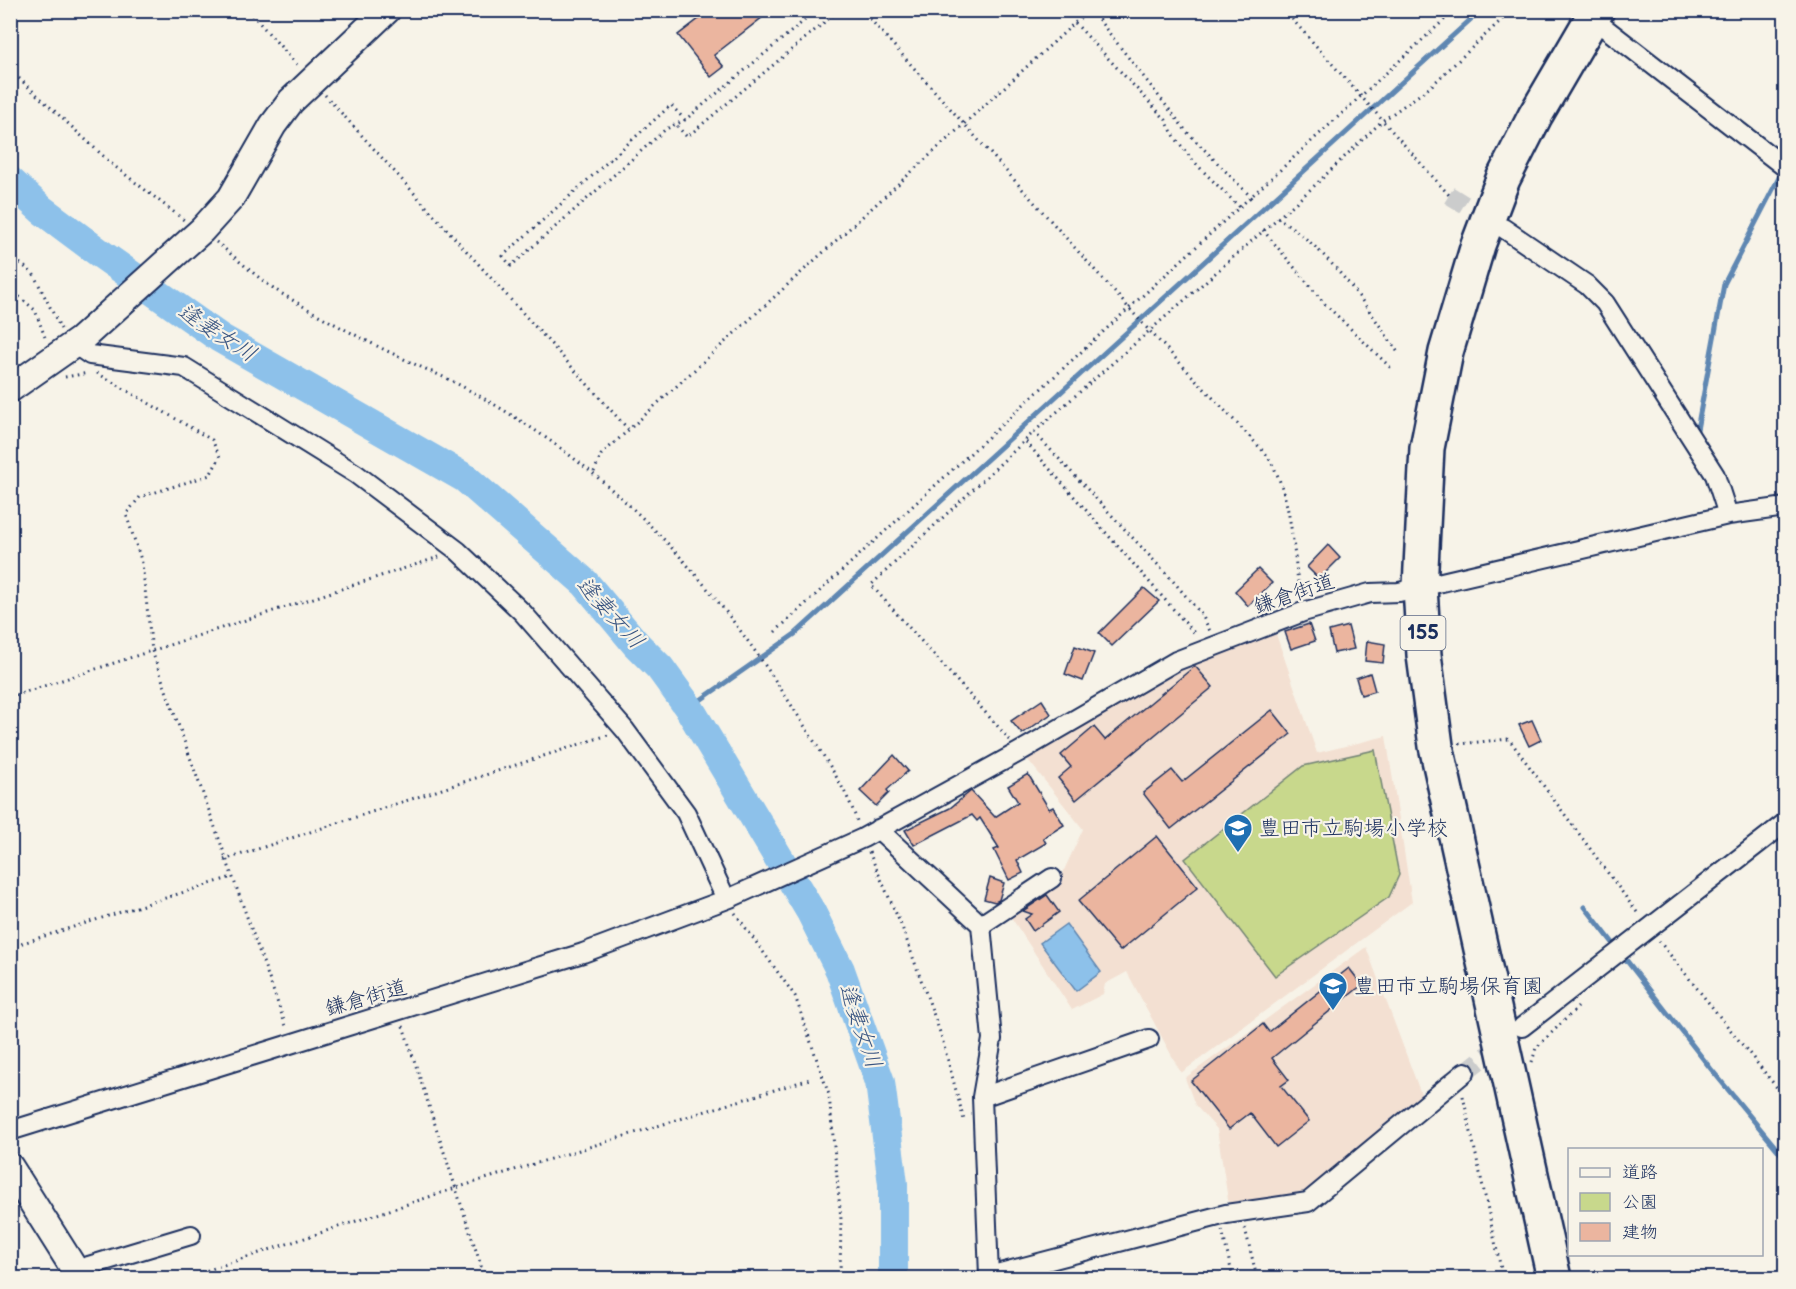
<svg xmlns="http://www.w3.org/2000/svg" width="1796" height="1289" viewBox="0 0 1796 1289" font-family="'Balsamiq Sans','Klee One',sans-serif">
  <style>
    .built { fill: #f3e0d2 }
    .green { fill: #c8d88c; stroke: #728475; stroke-width: 1.5 }
    .water { fill: #8dc1ea; stroke: #5f87b2; stroke-width: 1.5 }
    .lines { fill: none; stroke-linecap: round; stroke-linejoin: round }
    .stream { stroke: #5f87b2; stroke-width: 5 }
    .river { stroke: #8dc1ea; stroke-width: 30 }
    .building { fill: #ebb59f; stroke: #1b2f5e; stroke-width: 1.5 }
    .street-tunnel { stroke: #cbcccc; stroke-width: 18; stroke-dasharray: 18 9; stroke-linecap: butt }
    .street-casing { stroke: #1b2f5e; stroke-width: 22 }
    .secondary-casing { stroke: #1b2f5e; stroke-width: 30 }
    .highway-casing { stroke: #1b2f5e; stroke-width: 38 }
    .path { stroke: #1b2f5e; stroke-width: 3; stroke-dasharray: 1.5 4.5; stroke-linecap: butt }
    .street { stroke: #f7f3e8; stroke-width: 18 }
    .secondary { stroke: #f7f3e8; stroke-width: 26 }
    .highway { stroke: #f7f3e8; stroke-width: 33 }
    .labels { text-anchor: middle; dominant-baseline: central; stroke-width: 4.5; stroke-linejoin: round; paint-order: stroke }
    .shield { fill: #f7f3e8; stroke: #5d6a87; stroke-width: 1.5 }
    .shield-label { font-size: 20px; font-weight: bold; fill: #1b2f5e }
    .street-label { font-size: 21px; fill: #1b2f5e; stroke: #f7f3e8 }
    .poi-label { font-size: 21px; fill: #1b2f5e; stroke: #f7f3e8; text-anchor: start }
    .water-label { font-size: 22px; font-style: italic; fill: #385481; stroke: #f7f3e8 }
  </style>
  <rect width="100%" height="100%" fill="#f7f3e8"/>
  <filter id="ink" filterUnits="userSpaceOnUse"><feTurbulence type="fractalNoise" baseFrequency=".0167" numOctaves="2"/><feDisplacementMap in="SourceGraphic" scale="12" xChannelSelector="R" yChannelSelector="G"/><feConvolveMatrix kernelMatrix="1 2 1 2 8 2 1 2 1" color-interpolation-filters="sRGB"/></filter>
  <g filter="url(#ink)">
    <path class="built" d="M1276,634L1317,753L1386,736L1412,902L1181,1073L1127,972L1105,984L1103,994L1072,1010L1009,914L1060,879L1083,829L1025,756L1193,659Z
      M1366,947L1421,1094L1306,1191L1229,1206L1217,1129L1195,1105L1185,1078Z"/>
    <path class="green" d="M1375,750L1399,875L1389,897L1275,976L1185,859L1303,766Z"/>
    <path class="water" d="M1066,924L1101,972L1076,991L1040,943Z"/>
    <g class="lines">
      <path class="stream" d="M1696,435L1724,284L1783,170
        M689,708L795,634L1481,10
        M1585,907L1711,1069L1786,1160"/>
      <path class="river" d="M10,181L42,210L101,254L220,338L465,478L585,583L636,644L660,668L689,708L811,912L840,970L880,1082L893,1184V1278"/>
    </g>
    <path class="building" d="M694,10H772L714,55L724,67L711,77L678,35L700,18Z
      M1328,545L1340,558L1319,579L1307,567Z
      M1258,569L1272,583L1248,606L1235,591Z
      M1144,588L1159,601L1112,646L1099,633Z
      M1309,624L1315,641L1291,649L1285,632Z
      M1348,626L1354,649L1334,653L1329,631Z
      M1367,641L1385,644L1383,663L1365,661Z
      M1075,646L1094,653L1083,681L1065,674Z
      M1195,666L1213,687L1076,800L1058,778L1071,767L1061,755L1094,727L1105,740Z
      M1370,673L1375,691L1361,695L1356,678Z
      M1042,700L1051,714L1022,734L1011,721Z
      M1272,710L1291,734L1171,829L1143,793L1172,770L1182,782Z
      M1532,720L1541,740L1529,746L1519,725Z
      M894,755L908,771L887,790L889,793L876,806L860,791Z
      M1028,774L1049,809L1053,807L1064,825L1043,838L1046,843L1017,860L1023,873L1009,880L994,850L999,848L980,818L977,821L972,815L914,845L905,830L950,808L971,791L995,817L1018,802L1008,786Z
      M1157,836L1198,887L1120,951L1078,901Z
      M990,878L1004,883L999,900L995,902L984,899Z
      M1047,895L1059,912L1033,931L1025,919L1032,914L1023,911Z
      M1349,968L1362,985L1272,1058L1289,1080L1281,1086L1309,1121L1276,1147L1250,1113L1229,1129L1191,1081L1263,1024L1269,1032Z"/>
    <g class="lines">
      <path class="street-tunnel" d="M1449,195L1493,222
        M1465,1072L1507,1039"/>
      <g class="street-casing">
        <path id="street" d="M1592,18L1786,168
          M1503,228L1587,285L1605,303L1715,475L1728,515
          M74,344L90,355L184,367L356,474L458,551L523,613L625,730L686,813L726,899
          M878,829L981,925L992,1039L982,1097L989,1276L1226,1214L1308,1202L1465,1072
          M981,925L1052,878
          M1522,1027L1786,822
          M982,1097L1149,1039
          M10,1131L583,953L730,898L863,838L1019,752L1176,661L1303,612L1370,593L1399,592L1728,515L1786,507
          M75,1270L191,1235"/>
      </g>
      <g class="secondary-casing">
        <path id="secondary" d="M10,389L80,340L202,230L231,198L273,125L291,101L387,10
          M10,1167L80,1278"/>
      </g>
      <g class="highway-casing">
        <path id="highway" d="M1554,1278L1436,746L1424,655L1420,587L1427,448L1446,352L1478,245L1503,179L1535,116L1597,10"/>
      </g>
      <path class="path" d="M248,10L298,66
        M862,10L1144,325L1266,454C1292,491 1293,551 1300,596
        M1091,10L1187,132L1252,198
        M1284,10L1449,195
        M1075,23L1166,120C1182,156 1213,179 1239,207
        M10,70L113,165L184,220
        M325,95L628,429
        M685,120L671,105L503,256L511,266L666,129L685,120L817,10
        M677,126L687,137L839,10
        M1277,217C1332,253 1363,301 1399,354
        M1263,230L1325,304L1393,370
        M216,242C238,259 260,281 284,295C321,317 361,339 400,357C421,368 444,376 465,388C615,469 713,579 802,722C821,753 846,787 857,821
        M10,256L33,273L61,329
        M10,289L35,310L46,340
        M97,373L212,440L220,457L210,475L140,497L126,514L142,563L152,651L287,1029
        M65,377L88,373
        M1034,432L1173,581L1202,615L1210,631
        M1026,442L1196,635
        M594,472L601,455L1089,10
        M775,632L1455,10
        M10,697L439,557
        M1010,740L871,585L1034,432L1311,189L1382,121L1429,88L1512,10
        M1459,744L1509,739L1639,915
        M869,852L902,927L941,1035L964,1120
        M224,860L608,735
        M735,913L795,996L829,1095L841,1219L840,1278
        M1659,941L1786,1099
        M10,947L232,877
        M403,1026L485,1278
        M1532,1062L1536,1048L1578,1007
        M1463,1096L1503,1278
        M1245,1228L1257,1278
        M1222,1230L1233,1278
        M184,1278L456,1188L810,1079"/>
      <use href="#street" class="street"/>
      <use href="#secondary" class="secondary"/>
      <use href="#highway" class="highway"/>
    </g>
  </g>
  <defs>
    <g id="school-pin" transform="scale(1.5)"><path d="M0 17L-7.5 6A9.5 9.5 0 1 1 7.5 6Z" fill="#1f6fb2" stroke="#f7f3e8"/><path d="M0-5L7-2L0 1L-7-2ZM-4 1L0 2.5L4 1V4Q0 6-4 4Z" fill="#fff"/></g>
  </defs>
  <g fill-rule="evenodd">
    <use href="#school-pin" x="1238" y="828"/>
    <use href="#school-pin" x="1333" y="986"/>
  </g>
  <g class="labels">
    <rect class="shield" x="1400.5" y="616" width="45" height="34" rx="4.5"/>
    <g class="shield-label">
      <text x="1423" y="633">155</text>
    </g>
    <g class="street-label">
      <text transform="translate(1294 594) rotate(-19)">鎌倉街道</text>
      <text transform="translate(366 998) rotate(-16)">鎌倉街道</text>
    </g>
    <g class="poi-label">
      <text x="1259" y="828">豊田市立駒場小学校</text>
      <text x="1354" y="986">豊田市立駒場保育園</text>
    </g>
    <g class="water-label">
      <text transform="translate(217 333) rotate(33)">逢妻女川</text>
      <text transform="translate(610 613) rotate(48)">逢妻女川</text>
      <text transform="translate(860 1026) rotate(71)">逢妻女川</text>
    </g>
  </g>
  <rect width="1796" height="1289" fill="none" stroke="#f7f3e8" stroke-width="36"/>
  <rect x="18" y="18" width="1760" height="1253" fill="none" stroke="#1b2f5e" stroke-width="2" filter="url(#ink)"/>
  <rect x="1568" y="1148" width="195" height="108" fill="#f7f3e8" stroke="#9fa5b1" stroke-width="1.5"/>
  <rect x="1580" y="1168" width="30" height="9" fill="#f7f3e8" stroke="#9fa5b1" stroke-width="1.5"/>
  <text x="1622" y="1178" font-size="18" fill="#1b2f5e">道路</text>
  <rect x="1580" y="1193" width="30" height="18" fill="#c8d88c" stroke="#9fa5b1" stroke-width="1.5"/>
  <text x="1622" y="1208" font-size="18" fill="#1b2f5e">公園</text>
  <rect x="1580" y="1223" width="30" height="18" fill="#ebb59f" stroke="#9fa5b1" stroke-width="1.5"/>
  <text x="1622" y="1238" font-size="18" fill="#1b2f5e">建物</text>
</svg>
